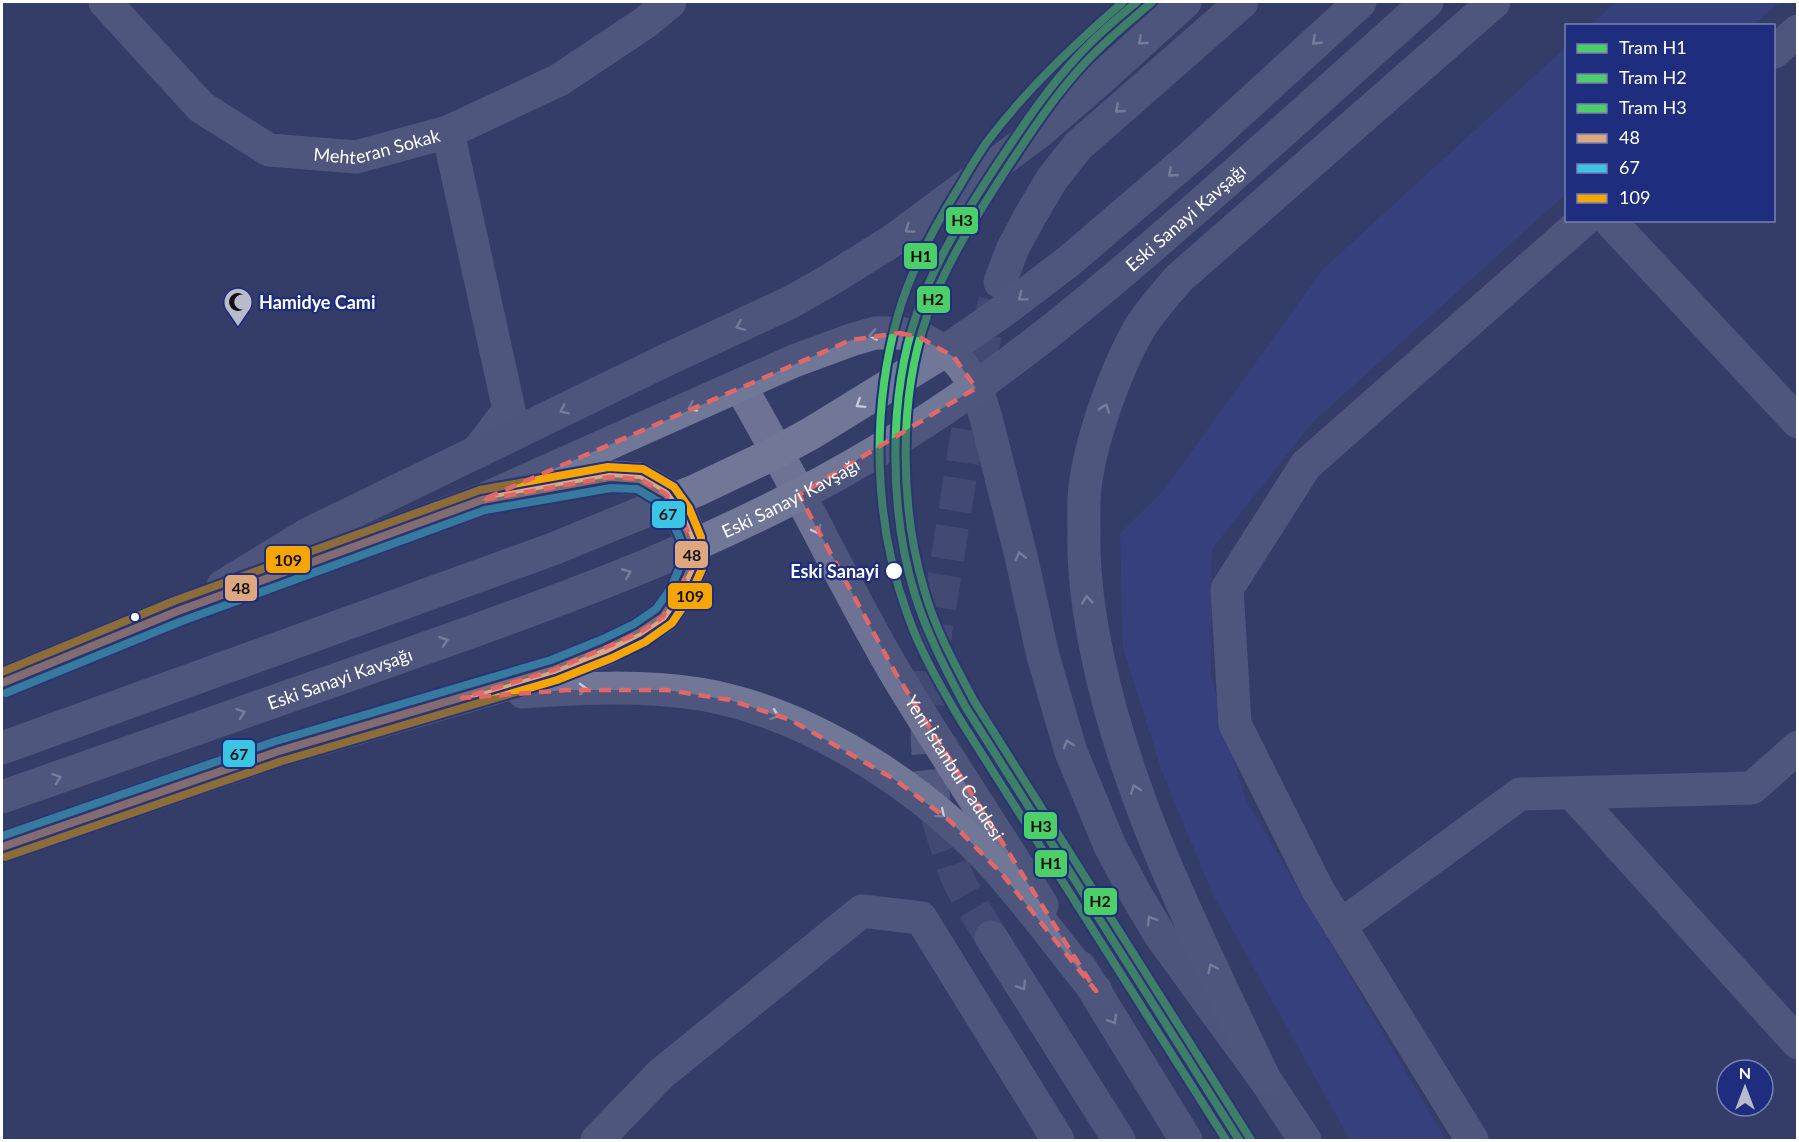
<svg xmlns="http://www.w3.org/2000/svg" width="1799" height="1142" viewBox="0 0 1799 1142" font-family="Lato,sans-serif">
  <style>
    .grass { fill: #354597 }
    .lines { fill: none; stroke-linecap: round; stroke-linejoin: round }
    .primary-tunnel { stroke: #52597f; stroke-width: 33; stroke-dasharray: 33 16; stroke-linecap: butt }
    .street { stroke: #707697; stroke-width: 33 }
    .primary { stroke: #6e7395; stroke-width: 33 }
    .highway { stroke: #707797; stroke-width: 33 }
    .highway-bridge { stroke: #707797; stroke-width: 33 }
    .bus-1-casing { stroke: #1e2d7e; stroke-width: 12 }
    .bus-2-casing { stroke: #1e2d7e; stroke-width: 12 }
    .bus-3-casing { stroke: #1e2d7e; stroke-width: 12 }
    .bus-1 { stroke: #dfa77e; stroke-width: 8 }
    .bus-2 { stroke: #3ac5e4; stroke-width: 8 }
    .bus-3 { stroke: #f7a600; stroke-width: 8 }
    .tram-1-casing { stroke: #1e2d7e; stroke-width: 12 }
    .tram-2-casing { stroke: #1e2d7e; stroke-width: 12 }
    .tram-3-casing { stroke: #1e2d7e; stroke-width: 12 }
    .tram-1 { stroke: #4ccf69; stroke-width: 8 }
    .tram-2 { stroke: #4ccf69; stroke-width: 8 }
    .tram-3 { stroke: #4ccf69; stroke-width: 8 }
    .oneway { stroke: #c5c7d5 }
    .oneway2 { stroke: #c6c9d5 }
    .marked { fill: none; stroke: #e26868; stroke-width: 4.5; stroke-dasharray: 12 8; stroke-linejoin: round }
    .stop-dot { fill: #fff; stroke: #1e2d7e; stroke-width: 2 }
    .labels { text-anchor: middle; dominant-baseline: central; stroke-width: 4.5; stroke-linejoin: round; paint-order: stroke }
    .street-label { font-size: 18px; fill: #fff; stroke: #1e2d7e }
    .poi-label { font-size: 18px; font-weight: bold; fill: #fff; stroke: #1e2d7e; text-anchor: start }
    .stop-label { font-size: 18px; font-weight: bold; fill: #fff; stroke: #1e2d7e; text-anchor: end }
    .line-badge { stroke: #1e2d7e; stroke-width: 2 }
    .pale-badge-label { font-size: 16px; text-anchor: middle; font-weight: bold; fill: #111 }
  </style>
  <rect width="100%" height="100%" fill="#343c68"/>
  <path class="grass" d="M1616,2H1780L1753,25H1590Z
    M1566,47V194L1312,423L1212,549L1211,676L1245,798L1446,1140H1350L1213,895L1162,772L1123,648L1120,533L1164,490L1323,269Z"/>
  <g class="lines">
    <path class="primary-tunnel" d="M991,937C980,918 968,900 959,881C954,871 951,860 948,850C926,791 924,731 930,669L979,358L995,301"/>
    <g class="street">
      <path id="s1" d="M105,2L201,107L269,150L356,157L448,132L559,80L646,22L670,2"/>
      <path d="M1774,52L1798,31"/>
      <path d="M448,132L509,410L477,452"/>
      <path d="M1609,220L1798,422"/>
      <path d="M1572,793L1798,1043"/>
      <path d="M1340,926L1520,794L1752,788L1798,747"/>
      <path d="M597,1140L662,1073L862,911L921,918L1058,1140"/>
      <path d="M1472,1140L1318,890L1235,724L1227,589L1306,465L1584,220"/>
    </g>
    <g class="primary">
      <path d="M1000,282L1013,248L1029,218L1052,179L1078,146L1242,2"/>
      <path d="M963,367L978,392L986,418L1021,556L1043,656L1071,752L1110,846L1135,893L1160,935L1264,1078L1305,1140"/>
      <path id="s2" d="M740,386C795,480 841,580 896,674C943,752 994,828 1042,905"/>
      <path d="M223,586L308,534L664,361L791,302L828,281L892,241L1039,132L1098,81L1185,2"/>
      <path d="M991,937L1119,1140"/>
      <path d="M1080,967L1186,1140"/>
    </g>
    <path class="highway" d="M2,683L178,611L482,500L794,361L851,340L875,333H900L921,338L954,357L963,367
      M523,692C581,688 642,685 700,694C811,713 928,790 1002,874C1035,912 1064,952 1096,991
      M2,847L279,751L462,698L554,670L607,649L639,633L663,617L680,593L692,566L691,539L680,513L666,494L640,479L610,477L538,489
      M1264,1078C1200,942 1129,806 1098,658C1089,616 1083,575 1084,532C1084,517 1083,502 1085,487C1091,439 1115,371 1139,329C1150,311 1165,295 1178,279L1494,2"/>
    <g class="highway-bridge">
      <path d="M2,748L553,549L697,490L771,455L810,434L953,346L1010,306L1069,261L1195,153L1360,2"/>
      <path id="s3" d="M2,797C137,749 273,702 409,654C568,598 729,540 874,453C985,388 1082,308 1179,223C1262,151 1344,76 1427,2"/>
    </g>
    <g class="bus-1-casing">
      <path id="bus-1" d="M2,683L178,611L482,500L610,477L640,479L666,494L680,513L691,539L692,566L680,593L663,617L639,633L607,649L554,670L279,751L2,847"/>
    </g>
    <g class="bus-2-casing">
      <path id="bus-2" d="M2,836L276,741L551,660L603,639L634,624L656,609L671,588L681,564V541L671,518L659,502L637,489L611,488L485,510L182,621L6,693"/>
    </g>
    <g class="bus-3-casing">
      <path id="bus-3" d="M2,672L174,601L480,490L608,467L643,469L674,487L689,508L701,537L702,569L689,598L672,623L645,642L612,658L557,680L282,761L5,857"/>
    </g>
    <use href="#bus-1" class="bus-1"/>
    <use href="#bus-2" class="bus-2"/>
    <use href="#bus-3" class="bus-3"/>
    <g class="tram-1-casing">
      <path id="tram-1" d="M1123,2C1075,44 1028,88 990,138C977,155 967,174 956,192C932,231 910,272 898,315C871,412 873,521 908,616C921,653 941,687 961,721L1226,1140"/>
    </g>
    <g class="tram-2-casing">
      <path id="tram-2" d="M1152,2C1129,22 1105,41 1085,63C1054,96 1029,135 1004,173C975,218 945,265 927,316C898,398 900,507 924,589C935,629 955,665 974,701L1251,1140"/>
    </g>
    <g class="tram-3-casing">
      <path id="tram-3" d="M1137,2C1116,19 1095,37 1077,57C1046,90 1021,129 996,166C966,212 935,261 917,313C888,396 889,511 915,595C927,634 946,670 965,706L1239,1140"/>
    </g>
    <use href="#tram-1" class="tram-1"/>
    <use href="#tram-2" class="tram-2"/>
    <use href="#tram-3" class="tram-3"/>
  </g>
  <defs><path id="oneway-chevron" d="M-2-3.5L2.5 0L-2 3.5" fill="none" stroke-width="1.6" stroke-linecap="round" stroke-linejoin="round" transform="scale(1.5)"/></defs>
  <g class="oneway">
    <use href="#oneway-chevron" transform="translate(1142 41) rotate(138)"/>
    <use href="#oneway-chevron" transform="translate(1119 109) rotate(139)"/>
    <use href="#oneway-chevron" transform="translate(909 229) rotate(144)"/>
    <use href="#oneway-chevron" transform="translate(740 326) rotate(156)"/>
    <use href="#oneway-chevron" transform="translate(564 410) rotate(154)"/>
    <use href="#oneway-chevron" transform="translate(817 530) rotate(62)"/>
    <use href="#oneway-chevron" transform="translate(1020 556) rotate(-104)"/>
    <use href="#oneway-chevron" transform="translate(1068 744) rotate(-107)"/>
    <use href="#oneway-chevron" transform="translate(1151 920) rotate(-121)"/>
    <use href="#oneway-chevron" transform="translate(1022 986) rotate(58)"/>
    <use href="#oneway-chevron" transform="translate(1113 1020) rotate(59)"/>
  </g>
  <g class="oneway2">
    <use href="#oneway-chevron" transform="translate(1316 41) rotate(137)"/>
    <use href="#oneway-chevron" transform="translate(1172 173) rotate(139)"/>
    <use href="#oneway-chevron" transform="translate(1022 297) rotate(143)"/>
    <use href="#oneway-chevron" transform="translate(873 335) rotate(171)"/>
    <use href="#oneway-chevron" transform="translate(860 404) rotate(148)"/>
    <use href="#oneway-chevron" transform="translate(692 407) rotate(156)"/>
    <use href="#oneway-chevron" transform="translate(1105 408) rotate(-71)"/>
    <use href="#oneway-chevron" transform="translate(627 573) rotate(-22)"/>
    <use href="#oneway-chevron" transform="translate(1087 600) rotate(-95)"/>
    <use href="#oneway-chevron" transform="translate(444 641) rotate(-19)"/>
    <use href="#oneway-chevron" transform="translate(583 689) rotate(-1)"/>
    <use href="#oneway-chevron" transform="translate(241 713) rotate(-19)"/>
    <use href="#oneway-chevron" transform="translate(775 715) rotate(19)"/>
    <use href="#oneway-chevron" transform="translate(57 778) rotate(-19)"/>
    <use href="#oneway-chevron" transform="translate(1135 789) rotate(-110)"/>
    <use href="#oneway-chevron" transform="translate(941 814) rotate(40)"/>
    <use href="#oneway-chevron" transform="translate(1212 968) rotate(-115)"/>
  </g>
  <path d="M0 0H1799V1142H0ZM900,333L921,338L954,357L976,388L799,495L896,674L1096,991L1002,874L949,820L894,779L791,720L730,700L667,690H567L462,698L554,670L639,633L663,617L692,566L691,539L680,513L666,494L640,479L610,477L482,500L851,340Z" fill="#343c68" fill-opacity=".55" fill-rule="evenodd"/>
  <path class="marked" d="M900,333L921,338L954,357L976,388L799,495L896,674L1096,991L1002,874L949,820L894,779L791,720L730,700L667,690H567L462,698L554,670L639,633L663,617L692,566L691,539L680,513L666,494L640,479L610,477L482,500L851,340Z"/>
  <defs>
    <g id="mosque-pin" transform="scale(1.5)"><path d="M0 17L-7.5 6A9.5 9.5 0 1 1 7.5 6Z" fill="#b8bbca" stroke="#1e2d7e"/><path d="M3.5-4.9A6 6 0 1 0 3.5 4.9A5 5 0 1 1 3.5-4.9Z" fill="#111"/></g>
  </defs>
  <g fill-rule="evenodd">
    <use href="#mosque-pin" x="238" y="302"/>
  </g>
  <g class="stop-dot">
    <circle cx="894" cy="571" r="9"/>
    <circle cx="135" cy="617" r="5"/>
  </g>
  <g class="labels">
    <g class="street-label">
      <text stroke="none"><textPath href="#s1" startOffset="332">Mehteran Sokak</textPath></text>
      <text stroke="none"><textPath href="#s3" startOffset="1330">Eski Sanayi Kavşağı</textPath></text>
      <text stroke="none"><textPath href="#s3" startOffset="844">Eski Sanayi Kavşağı</textPath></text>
      <text stroke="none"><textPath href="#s3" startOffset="358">Eski Sanayi Kavşağı</textPath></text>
      <text stroke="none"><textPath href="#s2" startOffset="438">Yeni İstanbul Caddesi</textPath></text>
    </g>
    <g class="poi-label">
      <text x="259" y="302">Hamidye Cami</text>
    </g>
    <g class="stop-label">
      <text x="879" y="571">Eski Sanayi</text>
    </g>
  </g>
  <g class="line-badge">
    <rect x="945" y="206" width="34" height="29" rx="6" fill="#4ccf69"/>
    <rect x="903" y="242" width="35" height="28" rx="6" fill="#4ccf69"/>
    <rect x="916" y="285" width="35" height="29" rx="6" fill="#4ccf69"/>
    <rect x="651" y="500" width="35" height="29" rx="6" fill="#3ac5e4"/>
    <rect x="674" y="540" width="35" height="29" rx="6" fill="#dfa77e"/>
    <rect x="265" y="545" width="46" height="29" rx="6" fill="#f7a600"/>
    <rect x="224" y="574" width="34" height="28" rx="6" fill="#dfa77e"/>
    <rect x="667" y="582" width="46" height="28" rx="6" fill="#f7a600"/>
    <rect x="222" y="739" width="34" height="29" rx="6" fill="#3ac5e4"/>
    <rect x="1023" y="811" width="35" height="29" rx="6" fill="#4ccf69"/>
    <rect x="1034" y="849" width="34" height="29" rx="6" fill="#4ccf69"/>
    <rect x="1083" y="887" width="35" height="29" rx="6" fill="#4ccf69"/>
  </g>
  <g class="pale-badge-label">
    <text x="962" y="226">H3</text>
    <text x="921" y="262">H1</text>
    <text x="933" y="305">H2</text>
    <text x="668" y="520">67</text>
    <text x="692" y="561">48</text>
    <text x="288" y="566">109</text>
    <text x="241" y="594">48</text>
    <text x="690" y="602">109</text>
    <text x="239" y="760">67</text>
    <text x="1041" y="832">H3</text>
    <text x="1051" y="869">H1</text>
    <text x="1100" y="907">H2</text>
  </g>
  <rect width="1799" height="1142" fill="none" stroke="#ffffff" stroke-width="6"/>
  <rect x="1565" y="24" width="210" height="198" fill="#1e2d7e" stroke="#7881b2" stroke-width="1.5"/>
  <rect x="1577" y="44" width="30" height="9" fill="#4ccf69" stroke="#7881b2" stroke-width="1.5"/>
  <text x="1619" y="54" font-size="18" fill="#ffffff">Tram H1</text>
  <rect x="1577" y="74" width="30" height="9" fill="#4ccf69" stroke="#7881b2" stroke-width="1.5"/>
  <text x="1619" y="84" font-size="18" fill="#ffffff">Tram H2</text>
  <rect x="1577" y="104" width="30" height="9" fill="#4ccf69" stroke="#7881b2" stroke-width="1.5"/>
  <text x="1619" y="114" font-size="18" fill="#ffffff">Tram H3</text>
  <rect x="1577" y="134" width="30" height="9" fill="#dfa77e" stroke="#7881b2" stroke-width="1.5"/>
  <text x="1619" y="144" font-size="18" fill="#ffffff">48</text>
  <rect x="1577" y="164" width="30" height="9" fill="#3ac5e4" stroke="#7881b2" stroke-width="1.5"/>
  <text x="1619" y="174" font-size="18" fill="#ffffff">67</text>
  <rect x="1577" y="194" width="30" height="9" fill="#f7a600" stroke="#7881b2" stroke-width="1.5"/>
  <text x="1619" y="204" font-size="18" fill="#ffffff">109</text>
  <g transform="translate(1745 1088)"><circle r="28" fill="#1e2d7e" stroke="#7881b2" stroke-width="1.5"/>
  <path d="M0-4.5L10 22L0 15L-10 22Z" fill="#b8bbca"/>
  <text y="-9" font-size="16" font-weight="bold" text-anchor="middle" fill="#ffffff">N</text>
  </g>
</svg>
